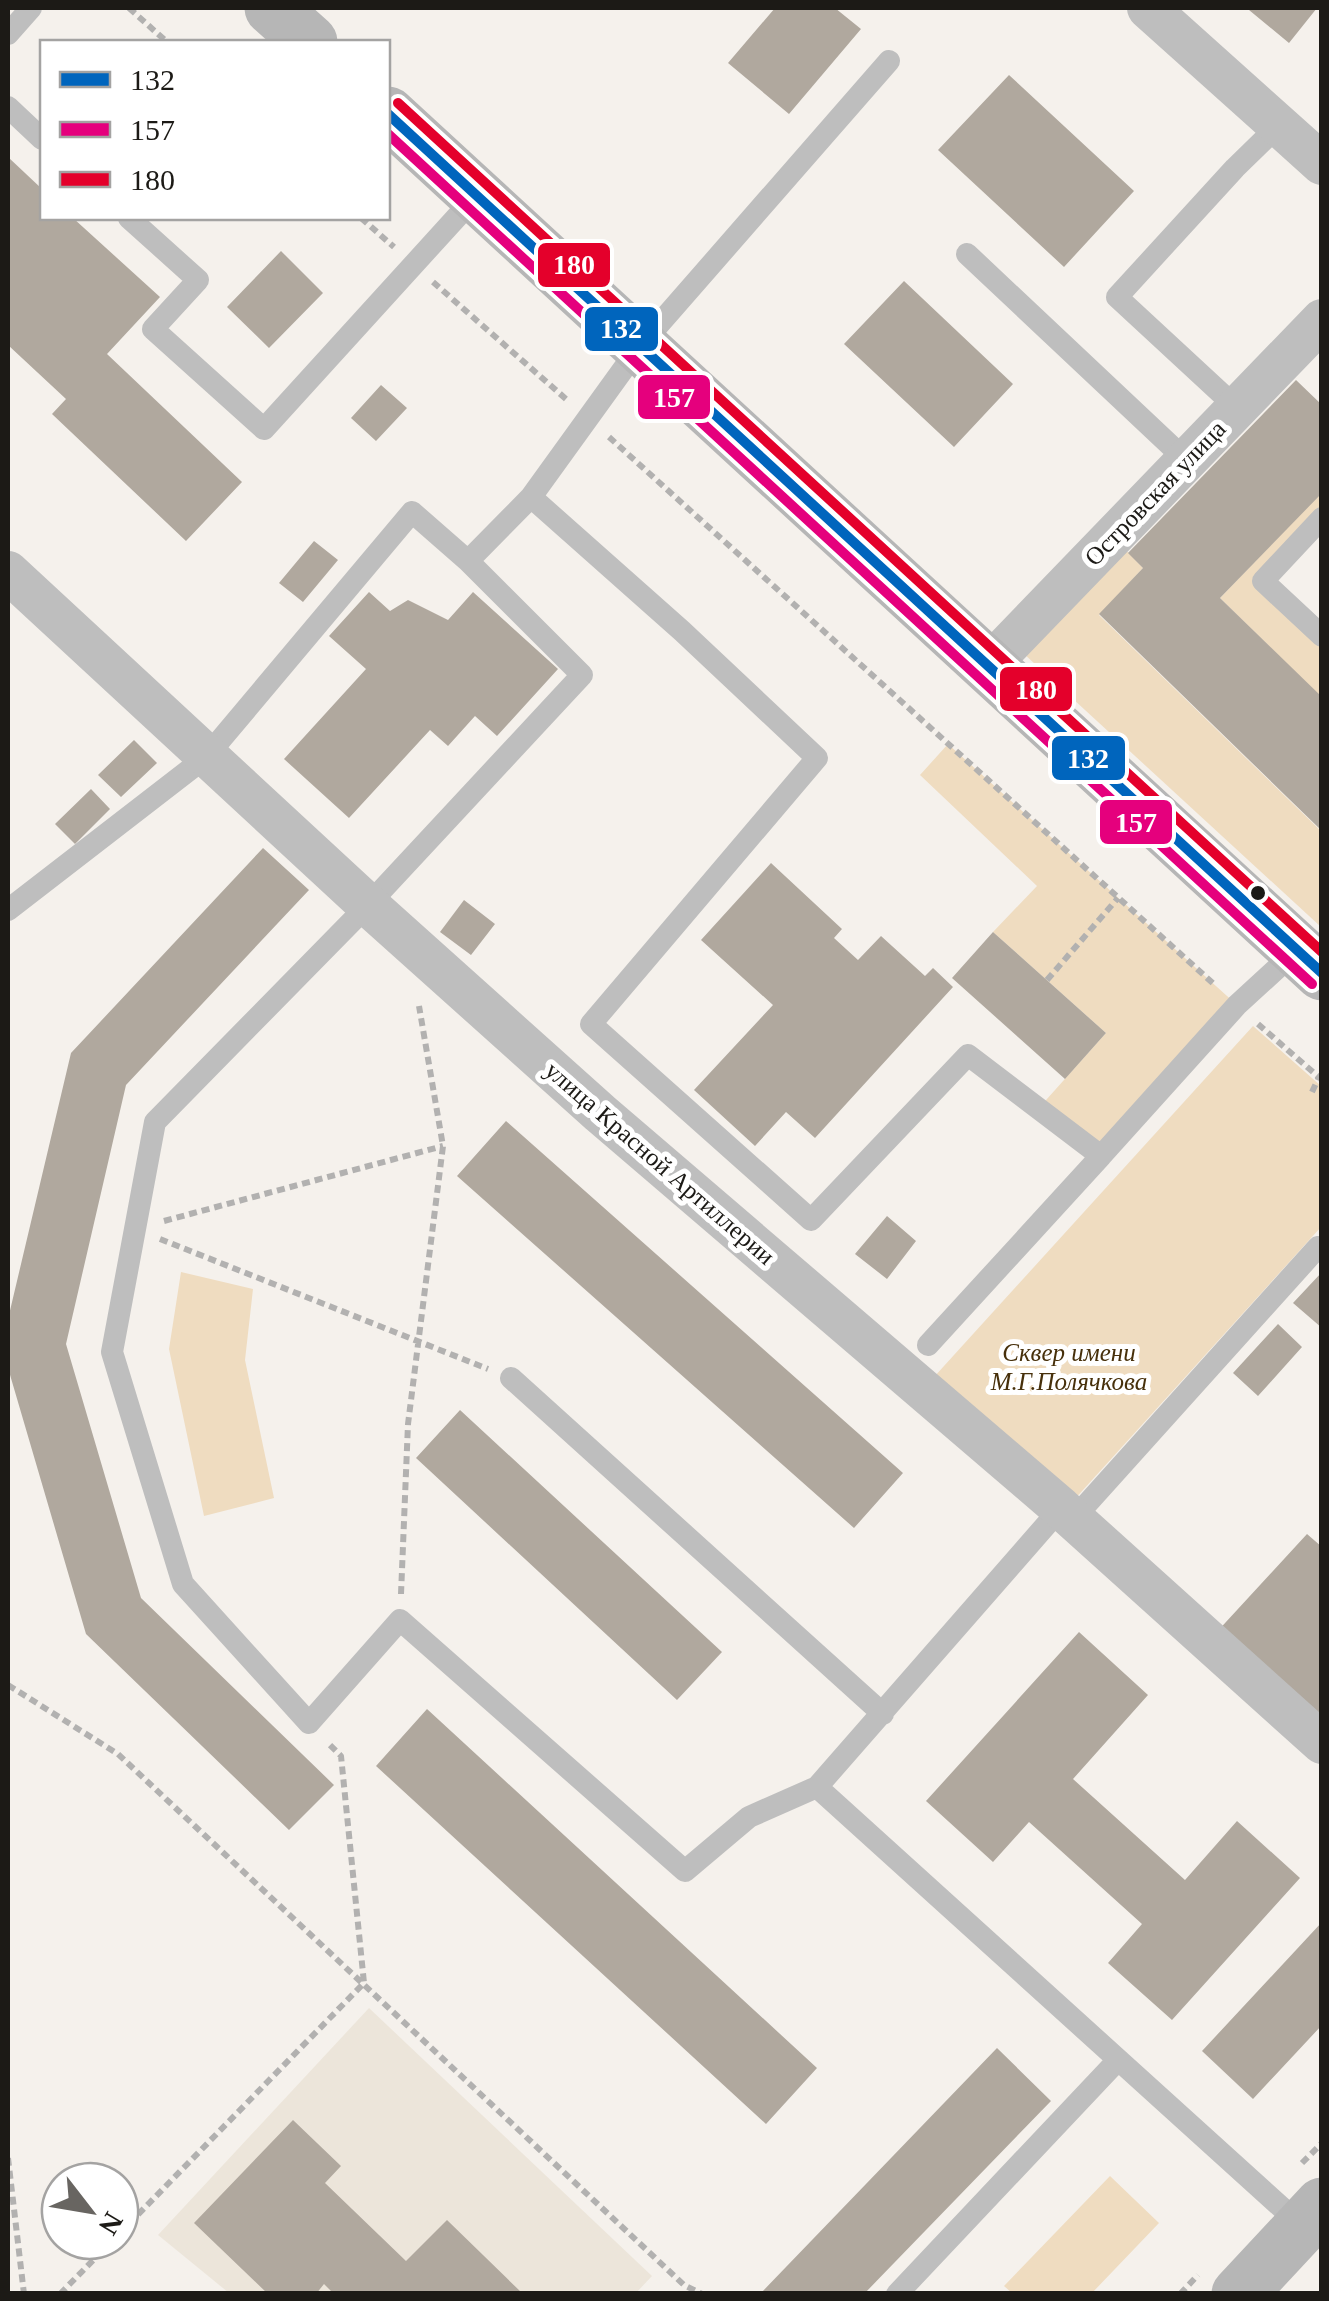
<svg xmlns="http://www.w3.org/2000/svg" width="1329" height="2301" viewBox="0 0 1329 2301" font-family="'Times New Roman',serif">
  <style>
    .built { fill: #ece5da }
    .green { fill: #efdcc0 }
    .building { fill: #b0a89e }
    .lines { fill: none; stroke-linecap: round; stroke-linejoin: round }
    .path { stroke: #b2b1b0; stroke-width: 6; stroke-dasharray: 8 5; stroke-linecap: butt }
    .lane { stroke: #bebebe; stroke-width: 22 }
    .street { stroke: #bebebe; stroke-width: 42 }
    .primary { stroke: #b6b6b6; stroke-width: 55 }
    .bus-1-casing { stroke: #fff; stroke-width: 18 }
    .bus-2-casing { stroke: #fff; stroke-width: 18 }
    .bus-3-casing { stroke: #fff; stroke-width: 18 }
    .bus-1 { stroke: #0065bd; stroke-width: 10 }
    .bus-2 { stroke: #e5007d; stroke-width: 10 }
    .bus-3 { stroke: #e4002b; stroke-width: 10 }
    .bus-dot { fill: #1c1a16; stroke: #fff; stroke-width: 4 }
    .labels { text-anchor: middle; dominant-baseline: central; stroke-width: 10; stroke-linejoin: round; paint-order: stroke }
    .street-label { font-size: 25px; fill: #1c1a16; stroke: #fff }
    .park-label { font-size: 25px; font-style: italic; fill: #47300b; stroke: #fff }
    .line-badge { stroke: #fff; stroke-width: 4 }
    .badge-label { font-size: 28px; text-anchor: middle; font-weight: bold; fill: #fff }
  </style>
  <rect width="100%" height="100%" fill="#f5f1ec"/>
  <path class="built" d="M369,2008L652,2276L635,2294L229,2293L158,2235Z"/>
  <path class="green" d="M1321,493V534L1263,581L1321,636V697L1220,598Z
    M1123,547L1143,568L1099,615L1321,831V927L1023,653Z
    M948,744L1237,1005L1101,1156L1038,1109L1106,1033L993,932L1037,886L920,775Z
    M1253,1026L1321,1086V1227L1073,1501L934,1377Z
    M181,1272L253,1289L245,1360L274,1498L204,1516L169,1349Z
    M1110,2176L1159,2223L1092,2293H1012L1004,2286Z"/>
  <path class="building" d="M775,8H835L861,29L789,114L728,63Z
    M1252,8H1317L1289,43L1249,10Z
    M1009,75L1134,191L1064,267L938,150Z
    M8,157L42,189V218H73L160,297L107,354L242,482L186,541L52,414L66,399L8,345Z
    M281,251L323,293L269,348L227,307Z
    M904,281L1013,384L954,447L844,344Z
    M1296,380L1322,405V493L1220,598L1322,697V831L1099,614L1143,568L1128,553Z
    M381,385L407,408L376,441L351,418Z
    M314,541L338,560L303,602L279,583Z
    M369,592L390,611L408,600L448,620L473,592L558,669L497,736L475,716L448,746L430,730L349,818L284,759L366,669L329,636Z
    M134,740L157,763L121,797L98,775Z
    M91,789L110,809L75,844L55,824Z
    M263,848L309,890L126,1085L66,1344L141,1598L334,1785L289,1830L86,1634L8,1368V1319L71,1053Z
    M771,863L842,929L834,938L858,960L881,936L925,976L933,968L953,987L815,1138L786,1112L755,1146L694,1090L773,1005L701,940Z
    M464,900L495,924L471,955L440,932Z
    M993,932L1106,1033L1065,1079L952,978Z
    M506,1121L903,1473L854,1528L457,1176Z
    M887,1216L916,1241L887,1279L855,1254Z
    M1322,1272V1328L1293,1303Z
    M1278,1324L1302,1347L1258,1396L1233,1373Z
    M460,1410L722,1652L677,1700L416,1458Z
    M1307,1534L1322,1547V1735L1214,1635Z
    M1079,1632L1148,1695L1073,1779L1185,1880L1237,1821L1300,1878L1172,2020L1108,1963L1142,1924L1029,1822L993,1862L926,1801Z
    M427,1709L817,2068L766,2124L376,1766Z
    M1322,1922V2025L1253,2099L1202,2051Z
    M997,2048L1051,2101L864,2294H760Z
    M293,2120L341,2166L325,2183L406,2261L447,2220L523,2294H334L324,2284L316,2294H268L194,2223Z"/>
  <g class="lines">
    <path class="path" d="M129,8L167,42
      M361,218L394,247
      M433,282L566,399
      M609,437L1216,986
      M1047,980L1118,898
      M1258,1024L1322,1080
      M1312,1092L1319,1077
      M164,1221L443,1146
      M160,1239L488,1369
      M1072,1361L1082,1351
      M401,1594L408,1424L443,1146L419,1006
      M8,1685L118,1754L684,2285L702,2294
      M8,2158L24,2294
      M1302,2163L1322,2143
      M120,2233L364,1983L341,1756L329,1744
      M60,2294L112,2241
      M1180,2294L1198,2275
      M1320,2294L1322,2292"/>
    <path class="lane" d="M8,34L31,8
      M889,61L640,346L531,497L468,561L582,675L368,905L155,1122L112,1352L183,1584L309,1723L400,1620L685,1871L749,1817L817,1787L1061,1508
      M8,107L42,139
      M129,218L198,280L153,329L264,429L476,196
      M967,254L1187,461
      M1237,408L1117,297L1235,168L1279,125
      M531,497L682,631L817,758L591,1024L811,1220L968,1055L1101,1156L1237,1005L1297,950
      M1322,518L1263,581L1322,636
      M8,910L206,757L412,512L468,561
      M928,1345L1101,1156
      M511,1378L883,1714
      M1085,1506L1318,1247L1322,1250
      M817,1787L1302,2226
      M897,2294L1117,2061"/>
    <path class="street" d="M1148,8L1322,164
      M8,572L368,905L600,1113L1061,1508L1322,1743
      M988,666L1322,320"/>
    <path class="primary" d="M272,8L310,42
      M388,114L1322,973
      M1239,2294L1322,2205"/>
    <g class="bus-1-casing">
      <path id="bus-1" d="M388,114L1322,973"/>
    </g>
    <g class="bus-2-casing">
      <path id="bus-2" d="M388,134L1312,984"/>
    </g>
    <g class="bus-3-casing">
      <path id="bus-3" d="M398,103L1322,952"/>
    </g>
    <use href="#bus-1" class="bus-1"/>
    <use href="#bus-2" class="bus-2"/>
    <use href="#bus-3" class="bus-3"/>
  </g>
  <circle class="bus-dot" cx="1258" cy="893" r="9"/>
  <g class="labels">
    <g class="street-label">
      <text transform="translate(1155 493) rotate(-46)">Островская улица</text>
      <text transform="translate(660 1163) rotate(41)">улица Красной Артиллерии</text>
    </g>
    <g class="park-label">
      <text x="1069" y="1352">Сквер имени<tspan x="1069" dy="29">М.Г.Полячкова</tspan></text>
    </g>
  </g>
  <g class="line-badge">
    <rect x="536" y="241" width="76" height="48" rx="10" fill="#e4002b"/>
    <rect x="583" y="305" width="77" height="48" rx="10" fill="#0065bd"/>
    <rect x="636" y="373" width="76" height="48" rx="10" fill="#e5007d"/>
    <rect x="998" y="665" width="76" height="48" rx="10" fill="#e4002b"/>
    <rect x="1050" y="734" width="77" height="48" rx="10" fill="#0065bd"/>
    <rect x="1098" y="798" width="76" height="48" rx="10" fill="#e5007d"/>
  </g>
  <g class="badge-label">
    <text x="574" y="274">180</text>
    <text x="621" y="338">132</text>
    <text x="674" y="407">157</text>
    <text x="1036" y="699">180</text>
    <text x="1088" y="768">132</text>
    <text x="1136" y="832">157</text>
  </g>
  <rect width="1329" height="2301" fill="none" stroke="#1c1a16" stroke-width="20"/>
  <rect x="40" y="40" width="350" height="180" fill="#ffffff" stroke="#a4a3a2" stroke-width="2.5"/>
  <rect x="60" y="72" width="50" height="15" fill="#0065bd" stroke="#a4a3a2" stroke-width="2.5"/>
  <text x="130" y="90" font-size="30" fill="#1c1a16">132</text>
  <rect x="60" y="122" width="50" height="15" fill="#e5007d" stroke="#a4a3a2" stroke-width="2.5"/>
  <text x="130" y="140" font-size="30" fill="#1c1a16">157</text>
  <rect x="60" y="172" width="50" height="15" fill="#e4002b" stroke="#a4a3a2" stroke-width="2.5"/>
  <text x="130" y="190" font-size="30" fill="#1c1a16">180</text>
  <g transform="translate(90 2211) rotate(121)"><circle r="48" fill="#ffffff" stroke="#a4a3a2" stroke-width="2.5"/>
  <path d="M0-8L18 38L0 25L-18 38Z" fill="#686561"/>
  <text y="-15" font-size="28" font-weight="bold" text-anchor="middle" fill="#1c1a16">N</text>
  </g>
</svg>
